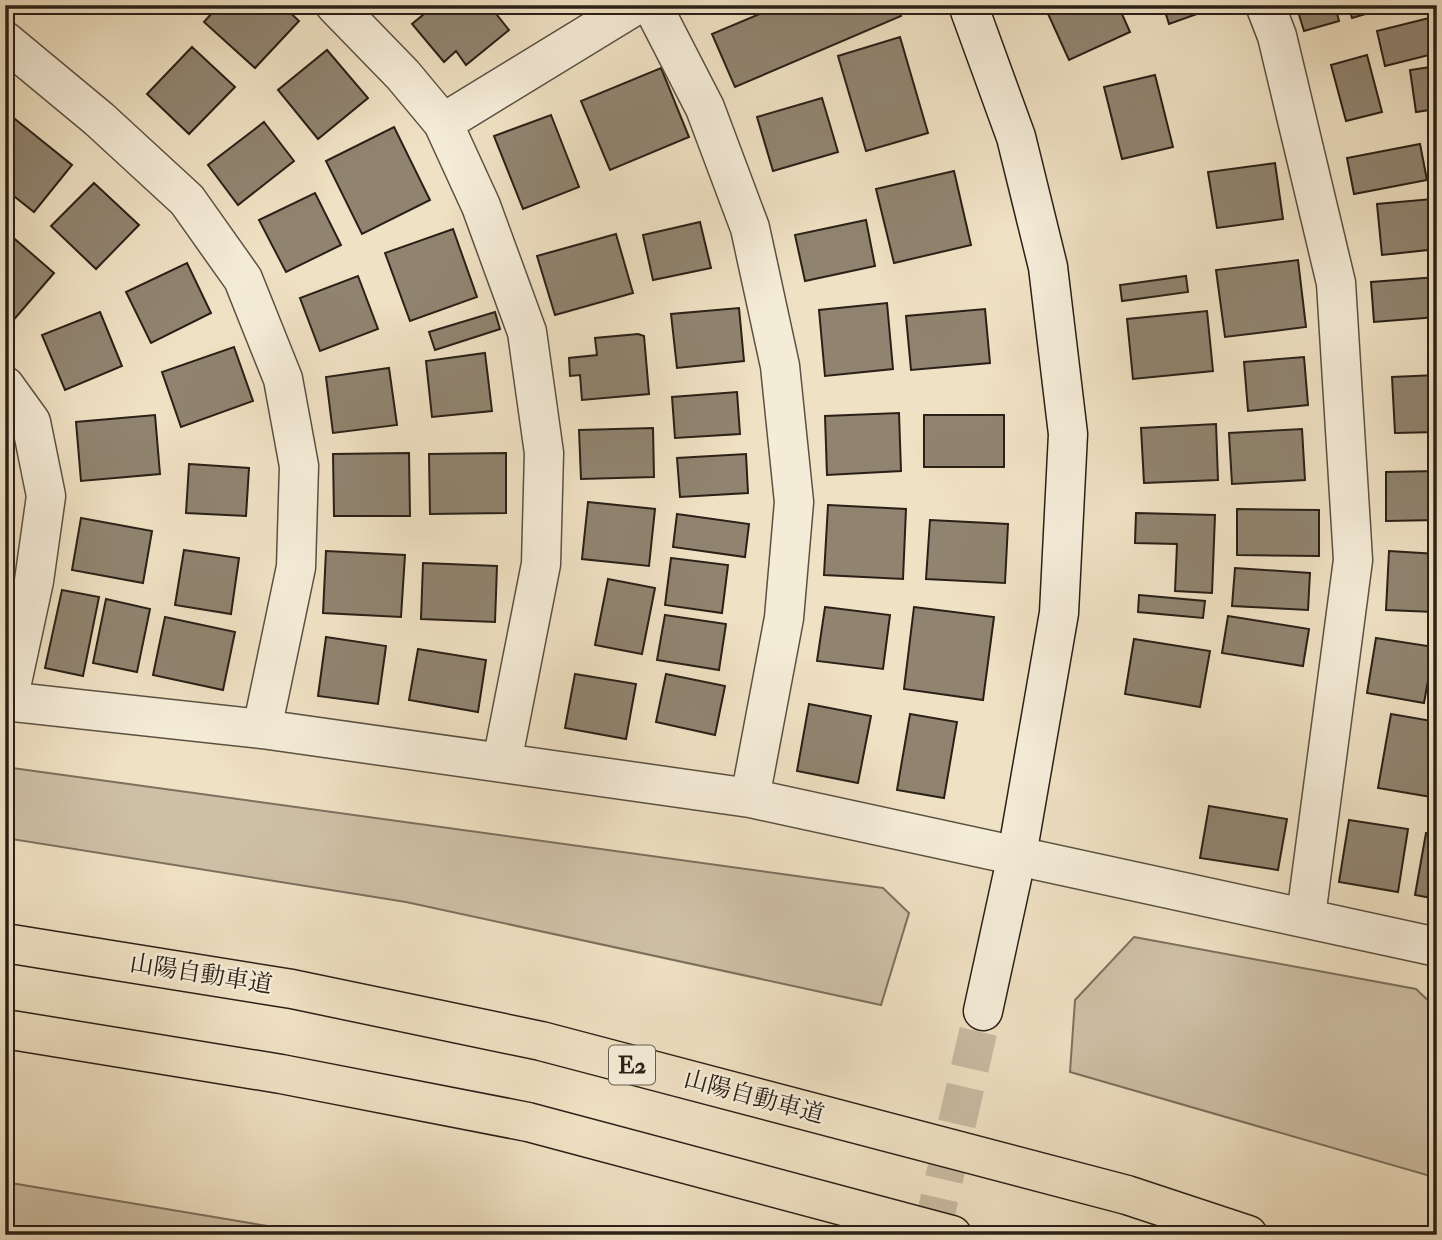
<svg xmlns="http://www.w3.org/2000/svg" width="1442" height="1240" viewBox="0 0 1442 1240" font-family="'IM FELL Double Pica','Noto Serif JP',serif">
  <style>
    .green { fill: #cec0a6; stroke: #7c705e; stroke-width: 2 }
    .building { fill: #908470; stroke: #2a2017; stroke-width: 2 }
    .lines { fill: none; stroke-linecap: round; stroke-linejoin: round }
    .secondary-tunnel { stroke: #c8baa1; stroke-width: 38; stroke-dasharray: 38 19; stroke-linecap: butt }
    .street-casing { stroke: #5b5042; stroke-width: 41 }
    .secondary-casing { stroke: #2a2017; stroke-width: 41 }
    .highway-casing { stroke: #2a2017; stroke-width: 41 }
    .street { stroke: #f5ecd8; stroke-width: 38 }
    .secondary { stroke: #f5ecd8; stroke-width: 38 }
    .highway { stroke: #efe1c3; stroke-width: 38 }
    .labels { text-anchor: middle; dominant-baseline: central; stroke-width: 5; stroke-linejoin: round; paint-order: stroke }
    .shield { fill: #f5ecd8; stroke: #675d51; stroke-width: 2 }
    .shield-label { font-size: 23px; font-weight: bold; fill: #2a2017 }
    .street-label { font-size: 24px; fill: #2a2017; stroke: #f5ecd8 }
  </style>
  <rect width="100%" height="100%" fill="#efe1c3"/>
  <filter id="stains"><feTurbulence type="fractalNoise" baseFrequency=".00286" numOctaves="4"/><feColorMatrix values="0 0 0 0 .2 0 0 0 0 .09 0 0 0 0 .02 0 0 0 .5 -.17"/></filter>
  <radialGradient id="worn" r=".72"><stop offset=".6" stop-color="#630" stop-opacity="0"/><stop offset="1" stop-color="#630" stop-opacity=".3"/></radialGradient>
  <path class="green" d="M5,767L883,888L909,913L881,1005L406,902L5,838Z
    M1134,937L1416,989L1437,1009V1178L1070,1072L1075,1000Z
    M5,1182L321,1235H5Z"/>
  <path class="building" d="M219,5H282L299,21L255,68L204,22Z
    M435,5H489L509,30L466,65L456,51L444,62L412,24Z
    M781,5H897L901,16L735,87L712,34Z
    M1044,5H1118L1130,32L1069,60Z
    M1163,5H1222L1169,24Z
    M1296,5H1335L1339,21L1304,31Z
    M1348,5H1396L1352,18Z
    M1437,16V53L1385,66L1377,31Z
    M900,37L928,133L866,151L838,56Z
    M192,47L235,87L189,134L147,94Z
    M327,50L368,98L318,139L278,90Z
    M1367,55L1382,112L1346,121L1331,65Z
    M1437,66V109L1416,112L1410,70Z
    M661,68L689,137L610,170L581,101Z
    M1155,75L1173,147L1122,159L1104,87Z
    M822,98L838,152L773,171L757,117Z
    M5,111L72,165L34,212L5,189Z
    M551,115L579,187L523,209L494,136Z
    M264,122L294,161L238,205L208,165Z
    M394,127L430,200L362,234L326,161Z
    M1420,144L1427,180L1354,194L1347,158Z
    M1275,163L1283,219L1217,228L1208,172Z
    M954,171L971,245L894,263L876,189Z
    M94,183L139,225L96,269L51,226Z
    M315,193L341,245L286,272L259,220Z
    M1432,199L1437,249L1382,255L1377,204Z
    M866,220L875,266L805,281L795,235Z
    M700,222L711,268L653,280L643,235Z
    M453,229L477,297L410,321L385,253Z
    M9,234L54,273L11,323L5,319V239Z
    M616,234L633,293L555,315L537,256Z
    M1298,260L1306,327L1225,337L1216,270Z
    M187,263L211,313L151,343L126,292Z
    M358,276L378,329L320,351L300,298Z
    M1186,276L1188,292L1122,301L1120,285Z
    M1437,277V317L1374,322L1371,282Z
    M887,303L893,369L825,376L819,310Z
    M739,308L744,361L677,368L671,314Z
    M985,309L990,363L911,370L906,316Z
    M1207,311L1213,371L1133,379L1127,319Z
    M100,312L122,366L65,390L42,335Z
    M495,312L500,329L435,350L429,332Z
    M1437,325V349H1432L1429,326Z
    M638,334L644,336L649,394L582,400L580,375L570,376L569,358L597,355L595,338Z
    M234,347L253,401L181,427L162,372Z
    M485,353L492,411L432,417L426,361Z
    M1304,357L1308,405L1248,411L1244,362Z
    M389,368L397,425L333,433L326,377Z
    M1437,375V432L1395,433L1392,377Z
    M737,392L740,434L675,438L672,397Z
    M899,413L901,471L827,475L825,416Z
    M155,415L160,474L81,481L76,422Z
    M924,415H1004V467H924Z
    M1216,424L1218,480L1144,483L1141,428Z
    M653,428L654,477L581,479L579,430Z
    M1302,429L1305,480L1232,484L1229,433Z
    M409,453L410,516H334L333,454Z
    M506,453V513L430,514L429,454Z
    M746,454L748,493L680,497L677,458Z
    M189,464L249,468L246,516L186,513Z
    M1437,471V520L1386,521V472Z
    M588,502L655,509L649,566L582,559Z
    M828,505L906,509L903,579L824,575Z
    M1237,509L1319,510V556L1237,555Z
    M1136,513L1215,515L1212,593L1175,591L1177,544L1135,543Z
    M677,514L749,524L745,557L673,547Z
    M81,518L152,531L143,583L72,570Z
    M930,520L1008,524L1005,583L926,579Z
    M184,550L239,558L231,614L175,605Z
    M326,551L405,555L401,617L323,613Z
    M1389,551L1437,554L1434,612L1386,610Z
    M671,558L728,565L722,613L665,605Z
    M423,563L497,566L495,622L421,619Z
    M1235,568L1310,573L1308,610L1232,606Z
    M608,579L655,588L642,654L595,645Z
    M62,590L99,597L83,676L45,668Z
    M1139,595L1205,601L1203,618L1138,612Z
    M106,599L150,609L137,672L93,663Z
    M825,607L890,615L883,669L817,661Z
    M914,607L994,617L983,700L904,689Z
    M665,615L726,624L719,670L657,660Z
    M1228,616L1309,629L1303,666L1222,653Z
    M165,617L235,632L223,690L153,675Z
    M326,637L386,646L378,704L318,696Z
    M1376,638L1434,647L1424,703L1367,693Z
    M1134,639L1210,651L1200,707L1125,694Z
    M418,649L486,660L478,712L409,700Z
    M575,674L636,684L626,739L565,728Z
    M666,674L725,686L715,735L656,722Z
    M809,704L871,716L858,783L797,771Z
    M910,714L957,722L944,798L897,790Z
    M1391,714L1432,721L1428,743L1437,744V798L1378,788Z
    M1209,806L1287,819L1278,870L1200,858Z
    M1349,820L1408,829L1398,892L1339,882Z
    M1426,833L1437,835V899L1415,895Z"/>
  <g class="lines">
    <path class="secondary-tunnel" d="M931,1235L983,1011"/>
    <g class="street-casing">
      <path id="street" d="M335,5L403,75L443,123L481,206L527,332L544,453L541,564L502,762
        M652,5L705,108L750,228L780,366L794,502L784,618L750,798
        M1265,5L1277,36L1336,283L1353,560L1306,916
        M5,41L99,119L187,200L243,279L283,379L299,466L296,567L262,729
        M443,123L636,5
        M5,386L31,422L46,496L34,581L8,701
        M5,701L262,729L750,798L1437,947"/>
    </g>
    <g class="secondary-casing">
      <path id="secondary" d="M968,5L1016,137L1048,267L1068,434L1059,613L1017,855L983,1011"/>
    </g>
    <g class="highway-casing">
      <path id="highway" d="M5,943L292,989L541,1041L1127,1195L1248,1235
        M5,1029L281,1074L528,1122L952,1235"/>
    </g>
    <use href="#street" class="street"/>
    <use href="#secondary" class="secondary"/>
    <use href="#highway" class="highway"/>
  </g>
  <g class="labels">
    <rect class="shield" x="609" y="1045.5" width="46" height="39" rx="5"/>
    <g class="shield-label">
      <text x="632" y="1065">E2</text>
    </g>
    <g class="street-label">
      <text transform="translate(201 974) rotate(9)">山陽自動車道</text>
      <text transform="translate(754 1097) rotate(15)">山陽自動車道</text>
    </g>
  </g>
  <rect width="1442" height="1240" fill="none" stroke="#efe1c3" stroke-width="28"/>
  <rect x="7" y="7" width="1428" height="1226" fill="none" stroke="#2a2017" stroke-width="3.5"/>
  <rect x="14" y="14" width="1414" height="1212" fill="none" stroke="#2a2017" stroke-width="2"/>
  <rect width="100%" height="100%" filter="url(#stains)"/>
  <rect width="100%" height="100%" fill="url(#worn)"/>
</svg>
